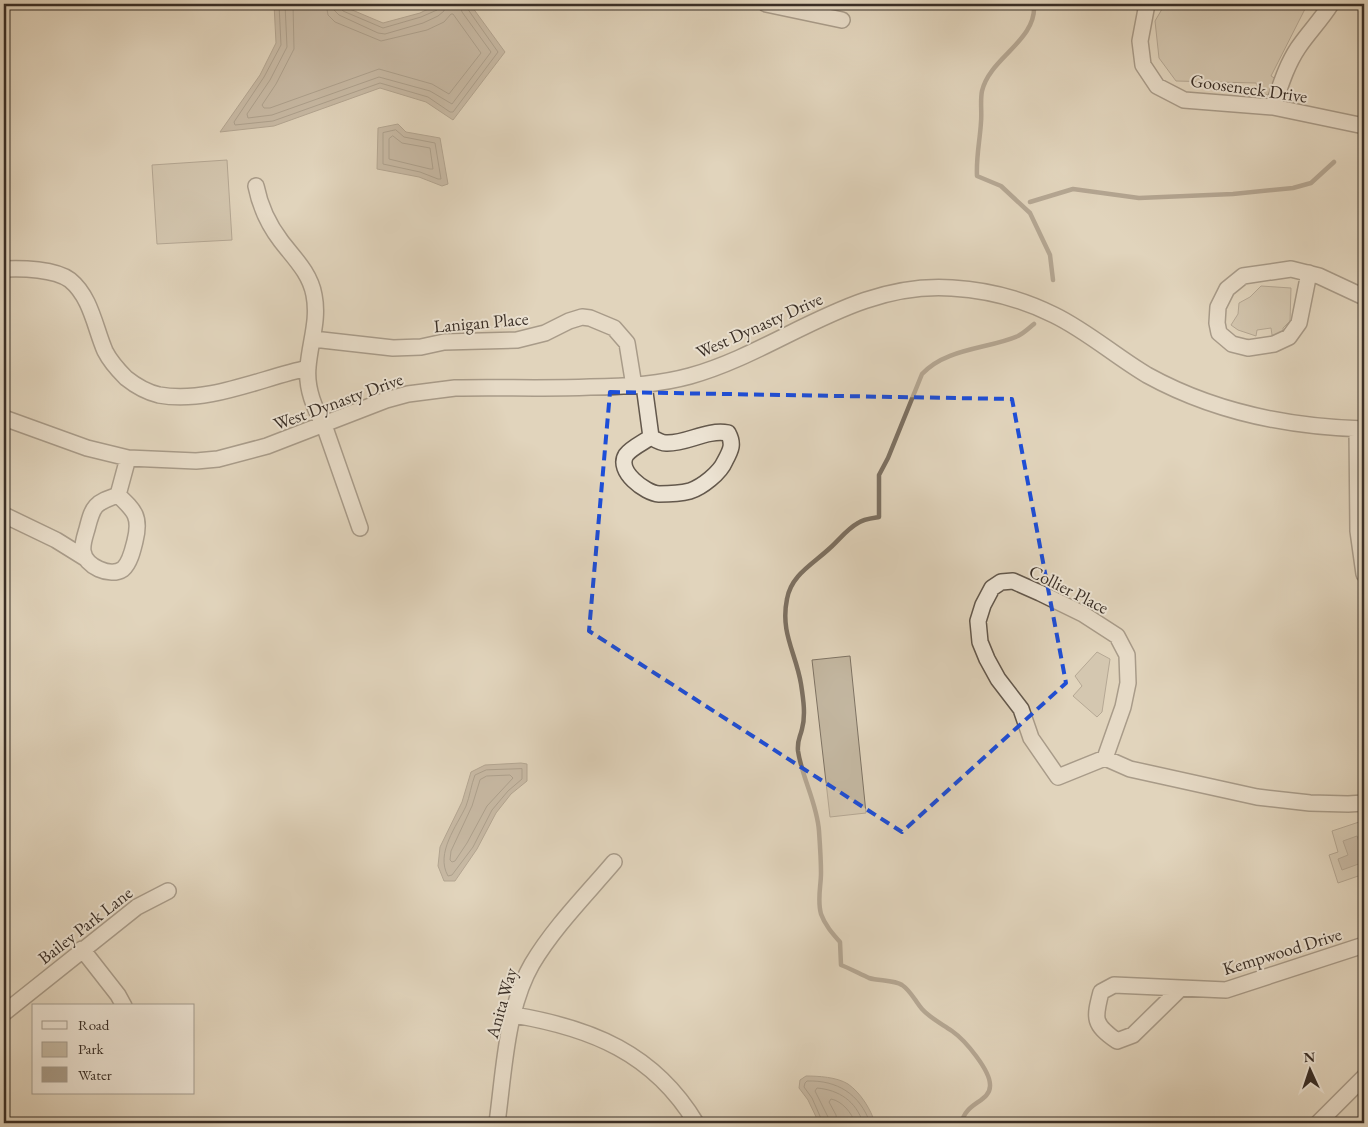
<svg xmlns="http://www.w3.org/2000/svg" width="1368" height="1127" viewBox="0 0 1368 1127" font-family="'EB Garamond',serif">
  <style>
    .green { fill: #c4b8a2; stroke: #7e7364 }
    .water { fill: #a89c89; stroke: #7c7061 }
    .lines { fill: none; stroke-linecap: round; stroke-linejoin: round }
    .shore { stroke: #706558; stroke-width: 1 }
    .stream { stroke: #7c7061; stroke-width: 4.5 }
    .minor-casing { stroke: #63584c; stroke-width: 18 }
    .minor { stroke: #ece3d3; stroke-width: 15 }
    .marked { fill: none; stroke: #1d4ed8; stroke-width: 4; stroke-dasharray: 10 6; stroke-linejoin: round }
    .labels { text-anchor: middle; dominant-baseline: central; stroke-width: 4; stroke-linejoin: round; paint-order: stroke }
    .street-label { font-size: 18px; fill: #392e26; stroke: #ece3d3 }
  </style>
  <rect width="100%" height="100%" fill="#e1d4bc"/>
  <filter id="stains"><feTurbulence type="fractalNoise" baseFrequency=".004" numOctaves="4"/><feColorMatrix values="0 0 0 0 .2 0 0 0 0 .09 0 0 0 0 .02 0 0 0 .5 -.17"/></filter>
  <radialGradient id="worn" r=".72"><stop offset=".6" stop-color="#630" stop-opacity="0"/><stop offset="1" stop-color="#630" stop-opacity=".3"/></radialGradient>
  <path class="green" d="M1165,4H1326L1325,8L1305,9L1271,76L1276,79L1268,95L1261,93L1256,83L1176,81L1159,58L1155,21Z
    M227,160L232,240L157,244L152,165Z
    M1261,286L1291,288L1290,321L1283,328V334L1278,337L1272,335L1271,328L1257,330L1256,336L1238,330L1231,325L1238,314L1239,303L1250,297Z
    M1097,652L1110,659L1102,712L1097,717L1073,696L1082,686L1075,676Z
    M850,656L866,813L830,817L812,660Z
    M1362,821L1364,828V874L1338,883L1329,855L1338,852L1332,831Z"/>
  <path class="water" d="M274,4H338L383,23L420,13L438,4H470L505,52L453,120L426,102L380,88L274,126L220,132L260,75L276,43Z
    M398,124L406,132L440,138L448,184L442,186L419,177L377,169L378,128Z
    M521,763L527,764V781L511,794L496,813L477,849L455,881H444L438,866L440,847L462,802L471,772L485,765Z
    M1357,836L1364,855V862L1342,870L1338,859L1348,855L1343,841Z
    M806,1076C818,1076 837,1077 848,1084C861,1093 871,1110 875,1123H819L808,1100L799,1088L800,1080Z"/>
  <g class="lines">
    <path class="shore" d="M279,4L281,45L264,77L234,122L235,125L273,121L380,83L428,97L450,112H453L498,52L467,8L466,4
      M285,4L287,47L270,80L247,114L248,118L272,115L379,77L430,91L452,104L491,52L462,12L460,4
      M293,4L294,49L276,84L262,105L264,108H270L379,69L432,84L449,94L481,53L453,14H451L444,22L427,30L381,41L335,22L328,15L326,4
      M333,4L334,10L339,15L378,33L385,34L423,23L438,16L444,11L445,4
      M340,4V7L343,11L383,28L421,17L437,10L439,4
      M396,130L404,137L435,143L441,179H438L420,172L383,164V133Z
      M393,136L402,143L430,148L433,169H430L389,159V139Z
      M522,769V779L508,791L492,810L473,847L452,875L448,876C435,853 457,826 466,806C470,796 471,785 475,775L486,770Z
      M487,776L510,775L513,778L487,806L467,843L455,861L452,862L450,860L451,851L472,806L480,780Z
      M823,1123L812,1098L804,1087L805,1083L807,1081C837,1080 860,1094 870,1123
      M829,1123L828,1117L815,1091L817,1088C839,1090 856,1101 863,1123
      M837,1123L836,1115L829,1102L831,1099C842,1101 852,1113 855,1123"/>
    <path class="stream" d="M1034,4C1037,41 990,57 982,91C980,101 982,112 981,122C980,140 976,157 977,176L1001,186L1030,213L1050,255L1053,280
      M1030,202L1073,189L1139,198L1233,194L1293,188L1311,183L1334,162
      M962,1123C964,1103 990,1102 990,1086C991,1071 965,1040 952,1031C942,1024 930,1018 922,1009C915,1001 911,991 902,985C894,980 879,981 869,978C860,974 851,969 841,965L840,942C832,933 825,925 821,914C817,900 821,886 821,873C821,859 820,845 819,831C817,803 802,778 798,751C797,740 800,738 802,729C806,715 803,697 801,684C796,653 780,633 787,599C791,575 813,564 830,548C839,540 847,529 858,523C863,519 873,518 879,517V475L888,458L922,374C946,348 988,349 1018,336C1024,333 1029,328 1034,324"/>
    <g class="minor-casing">
      <path id="minor" d="M766,4L842,20
        M1147,4L1140,41L1143,65L1157,86L1184,100L1273,107L1364,126
        M1273,107C1280,87 1286,66 1298,48C1308,33 1321,20 1331,4
        M256,186C260,206 268,224 281,241C294,258 310,273 314,295C319,320 310,342 308,367C306,387 314,408 324,425L360,528
        M4,269C22,268 55,269 70,280C91,297 95,328 105,351C110,361 118,370 126,378C136,386 146,392 159,395C208,404 261,378 308,368
        M1309,273L1299,323L1289,337L1274,344L1248,348L1232,344L1219,333L1217,323L1218,307L1227,289L1243,276L1291,269L1319,276L1364,297
        M313,339L393,348L421,347L444,342L517,340L545,333L569,321L582,317L590,318L614,328L627,343L634,386
        M644,385L651,437C644,442 631,448 626,455C616,471 645,493 659,494C667,494 682,493 690,491C702,487 720,473 725,461C731,450 734,444 728,433C706,429 687,444 666,443C661,443 656,440 651,437
        M4,418L87,448L128,458L196,461L218,459L267,446L386,400L408,394L455,388C500,387 545,389 590,387C624,387 657,385 690,376C780,351 853,281 952,288C987,290 1022,299 1054,315C1087,331 1115,356 1147,375C1214,412 1288,427 1364,429
        M1357,429L1358,531L1364,574
        M118,495C95,503 93,505 87,529C85,536 82,544 83,551C85,566 110,578 123,569C130,563 133,549 135,541C141,517 135,511 118,495L128,458
        M4,515L56,540L85,558
        M1105,758L1123,707L1128,683L1127,655L1117,636L1083,614L1040,593L1013,581L1001,582L992,588L983,605L978,621L980,642L987,659L998,679L1021,709L1031,738L1058,777L1105,758L1130,769L1257,797L1310,803L1348,804L1364,803
        M82,949L118,995L124,1006
        M1181,988L1133,1035L1117,1041C1093,1024 1094,1019 1101,992L1114,985L1226,990L1364,945
        M4,1013L137,907L168,891
        M514,1015C591,1028 654,1053 696,1123
        M497,1123C504,1072 506,1009 532,964C554,927 586,895 614,862
        M1318,1123L1364,1077"/>
    </g>
    <use href="#minor" class="minor"/>
  </g>
  <path d="M0 0H1368V1127H0ZM610,392L1012,399L1066,683L902,832L589,631Z" fill="#e1d4bc" fill-opacity=".55" fill-rule="evenodd"/>
  <path class="marked" d="M610,392L1012,399L1066,683L902,832L589,631Z"/>
  <g class="labels">
    <g class="street-label">
      <text transform="translate(1249 88) rotate(8)">Gooseneck Drive</text>
      <text transform="translate(481 322) rotate(-5)">Lanigan Place</text>
      <text transform="translate(759 325) rotate(-24)">West Dynasty Drive</text>
      <text transform="translate(338 401) rotate(-20)">West Dynasty Drive</text>
      <text transform="translate(1069 589) rotate(27)">Collier Place</text>
      <text transform="translate(85 925) rotate(-38)">Bailey Park Lane</text>
      <text transform="translate(1282 951) rotate(-17)">Kempwood Drive</text>
      <text transform="translate(501 1003) rotate(-74)">Anita Way</text>
    </g>
  </g>
  <rect width="1368" height="1127" fill="none" stroke="#e1d4bc" stroke-width="20"/>
  <rect x="5" y="5" width="1358" height="1117" fill="none" stroke="#392e26" stroke-width="2.5"/>
  <rect x="10" y="10" width="1348" height="1107" fill="none" stroke="#392e26"/>
  <rect x="32" y="1004" width="162" height="90" fill="#ece3d3" stroke="#a49b8e"/>
  <rect x="42" y="1021" width="25" height="8" fill="#ece3d3" stroke="#a49b8e"/>
  <text x="78" y="1030" font-size="15" fill="#392e26">Road</text>
  <rect x="42" y="1042" width="25" height="15" fill="#c4b8a2" stroke="#a49b8e"/>
  <text x="78" y="1054" font-size="15" fill="#392e26">Park</text>
  <rect x="42" y="1067" width="25" height="15" fill="#a89c89" stroke="#a49b8e"/>
  <text x="78" y="1080" font-size="15" fill="#392e26">Water</text>
  <g transform="translate(1310 1070) rotate(357)" stroke="#ece3d3" stroke-width="4" paint-order="stroke">
  <path d="M0-4L9 19L0 12L-9 19Z" fill="#392e26"/>
  <text y="-8" font-size="14" font-weight="bold" text-anchor="middle" fill="#392e26">N</text>
  </g>
  <rect width="100%" height="100%" filter="url(#stains)"/>
  <rect width="100%" height="100%" fill="url(#worn)"/>
</svg>
